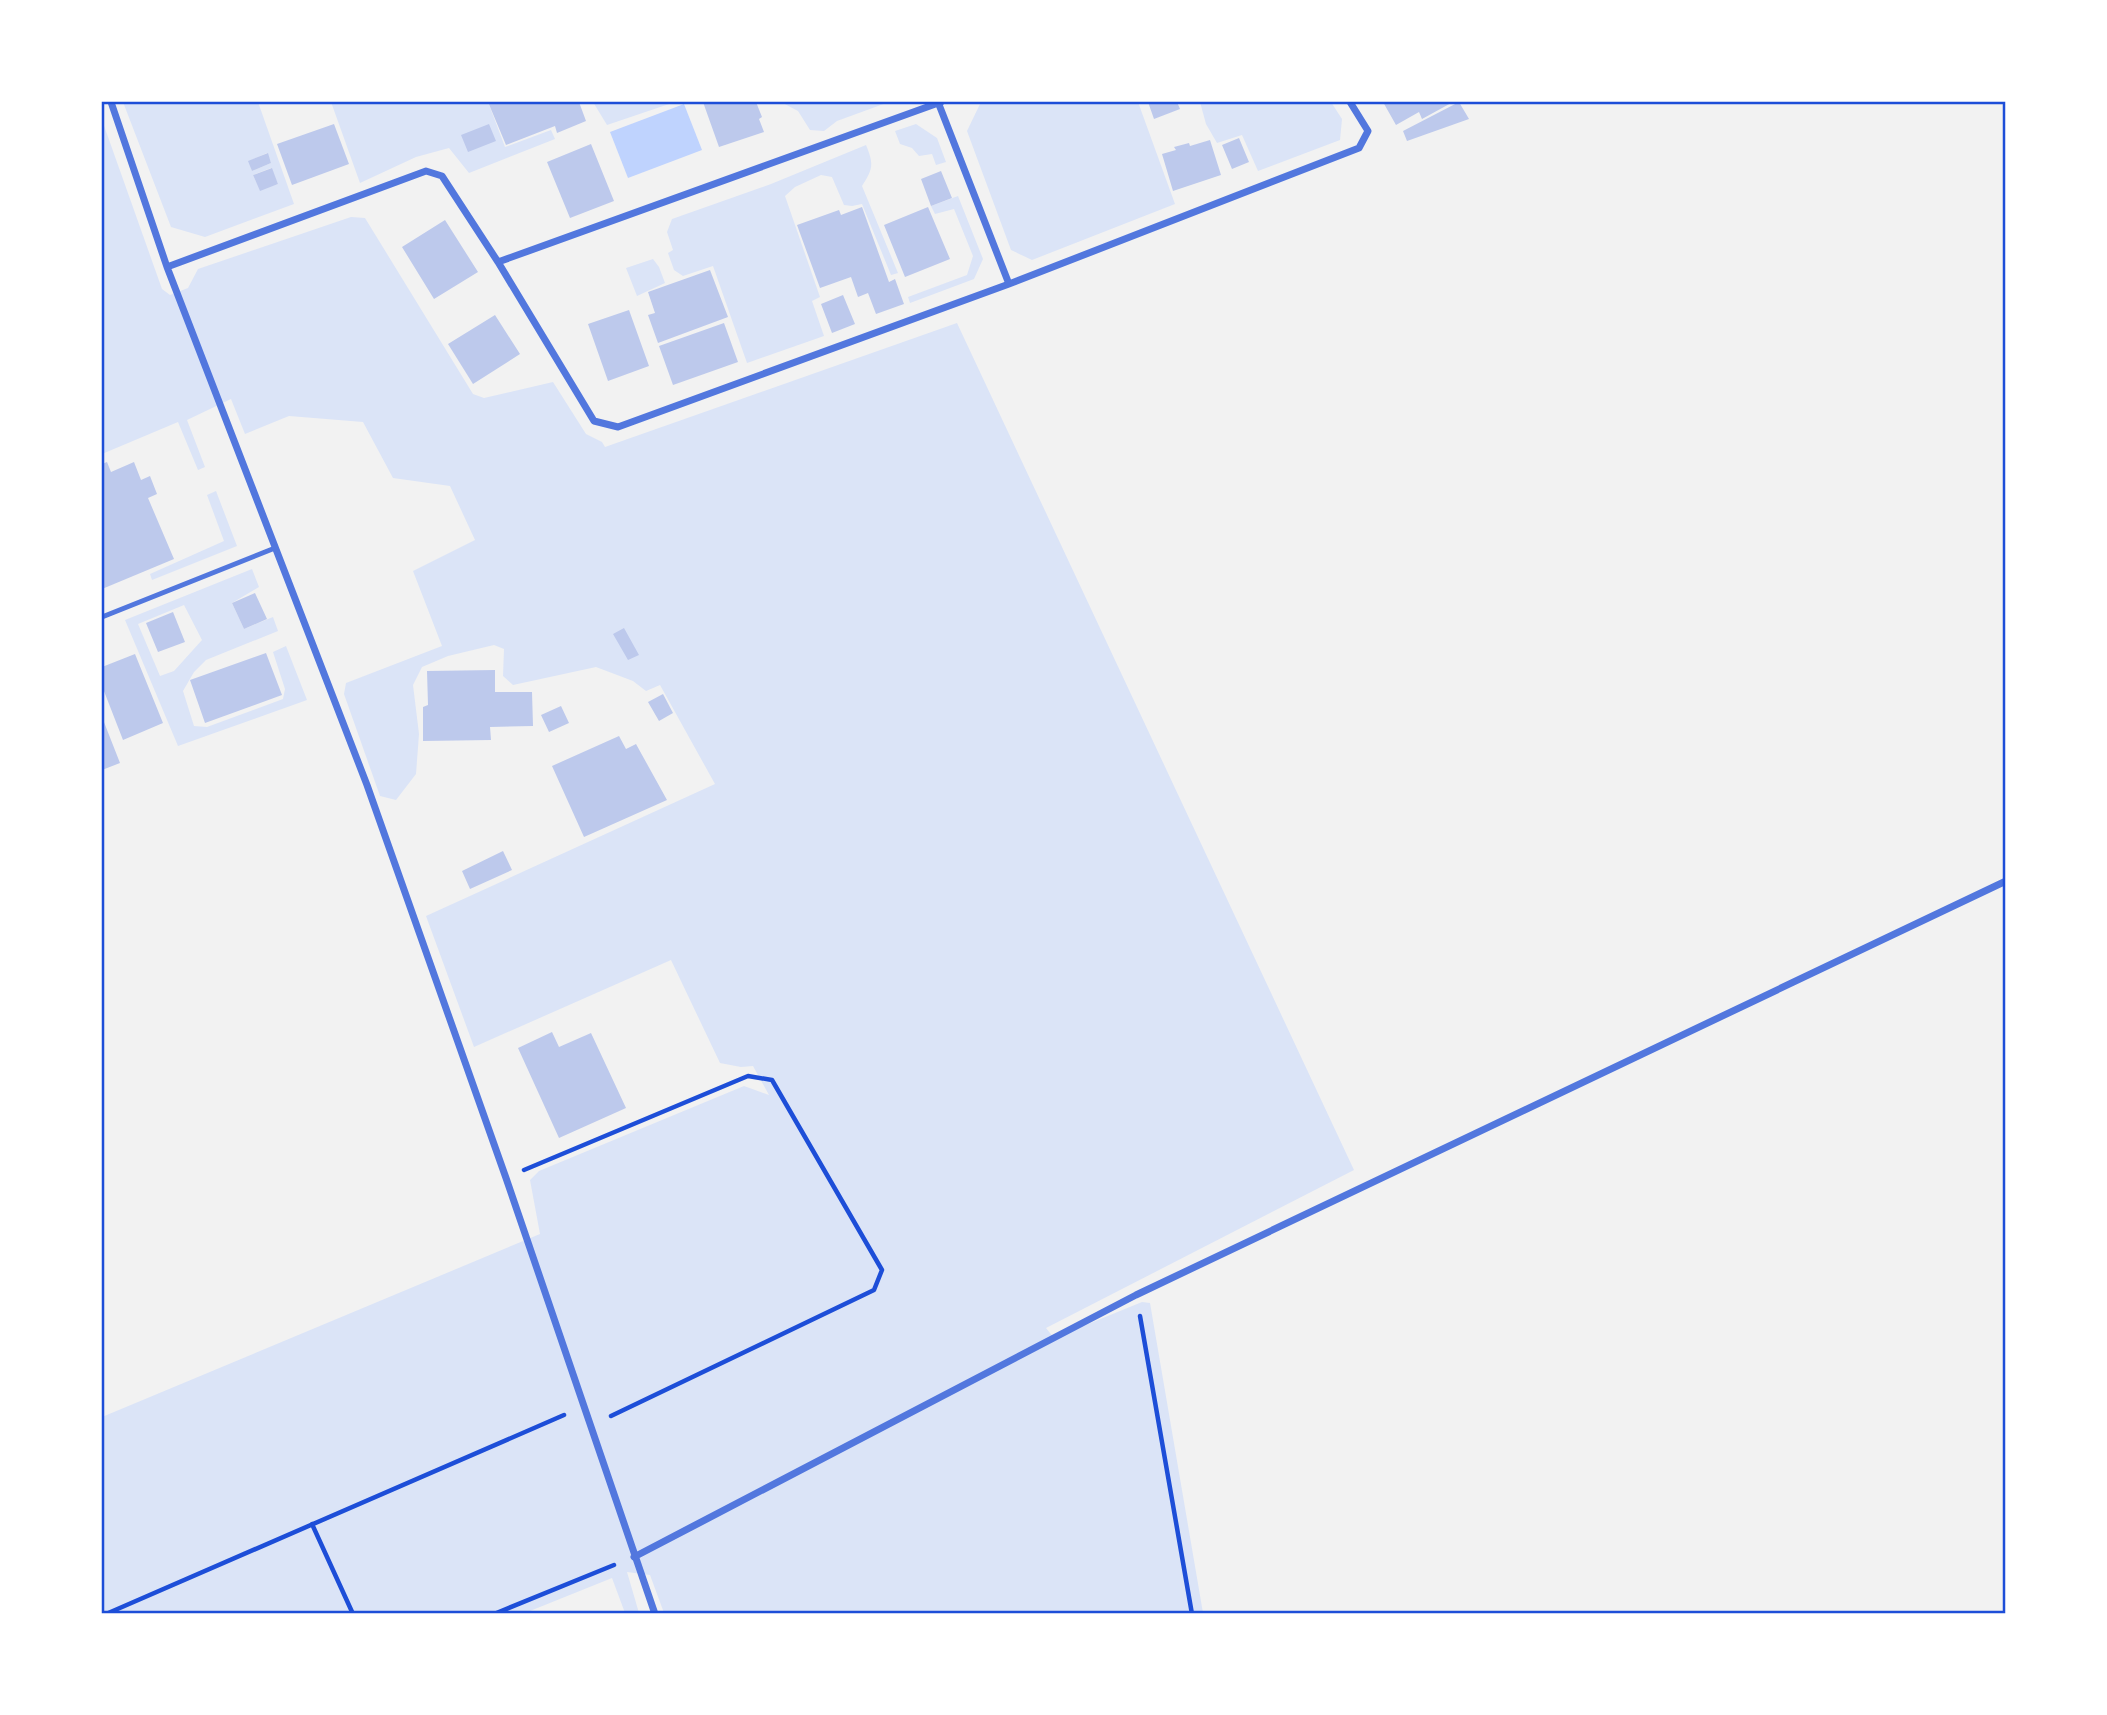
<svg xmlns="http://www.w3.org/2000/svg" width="2107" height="1715" viewBox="0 0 2107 1715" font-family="'Public Sans',sans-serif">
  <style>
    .green { fill: #dbe4f7; fill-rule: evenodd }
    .water { fill: #bfd3fe }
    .building { fill: #bdc9ec }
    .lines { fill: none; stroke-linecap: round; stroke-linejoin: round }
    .path { stroke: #1d4ed8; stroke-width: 4.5 }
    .service { stroke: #5277de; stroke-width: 5 }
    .minor { stroke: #5277de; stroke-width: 7 }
    .neatline { fill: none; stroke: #1d4ed8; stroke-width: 2.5 }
  </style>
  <rect width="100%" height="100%" fill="#f2f2f2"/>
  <path class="green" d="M123,102H258L294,204L205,237L171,227ZM267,153L271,163L252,171L249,161ZM271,168L278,184L260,190L253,175Z
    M331,102H488L505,147L551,130L555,139L469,173L449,148L416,157L360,183Z
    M593,102H675L607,125Z
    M781,102H889L837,121L824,131L810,130L798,111Z
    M987,102H1138L1175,204L1032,260L1011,250L967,131L980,104Z
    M1200,102H1331L1342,119L1340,140L1258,171L1242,135L1217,143L1206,124Z
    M102,120L162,289L170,295L188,288L198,269L351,217L365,218L473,394L484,398L553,382L586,434L602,442L605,447L957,323L1354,1170L1046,1328L1054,1338L1142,1302L1150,1303L1203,1613H664L650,1575L627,1572L639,1613H625L612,1578L525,1613L310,1614L309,1611L304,1614L102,1613V1417L540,1234L530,1180L539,1171L744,1086L769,1095L753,1066L741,1067L720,1063L671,960L474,1047L426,916L715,784L660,685L646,691L633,681L596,667L513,685L503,676L504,649L494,645L448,656L422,667L413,685L419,734L416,774L396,800L380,796L344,694L346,683L442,646L413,571L475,540L450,486L393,478L363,422L289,416L245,434L231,399L187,420L205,467L198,470L178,422L102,454Z
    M916,124L937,138L946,162L936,165L932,154L919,156L912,148L900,144L895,131Z
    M866,145C874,164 873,169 862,186L898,273L891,275L862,204L852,206L844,205L832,177L821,175L795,187L785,196L820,297L812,301L824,336L747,363L713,266L683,276L674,270L668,253L673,250L667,232L672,219L771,184Z
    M958,196L983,259L974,279L910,303L908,297L967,275L973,256L954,209L935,214L931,206Z
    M653,259L659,267L665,283L637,296L626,268Z
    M216,491L237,546L152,580L150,574L224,541L207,495Z
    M252,569L259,587L232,603L244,629L273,617L278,631L206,660L194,672L183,691L194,726L207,727L283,699L285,689L273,652L286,646L307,700L178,746L125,620ZM184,605L202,640L174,671L160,676L138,624Z"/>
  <path class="water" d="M684,104L702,150L628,178L610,132Z"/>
  <path class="building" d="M488,102H579L586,121L557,133L555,126L506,145Z
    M703,102H756L762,117L759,119L764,132L719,147Z
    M1148,102H1177L1180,109L1154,119Z
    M1383,102H1453L1422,119L1419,112L1396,125Z
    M1459,102L1469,119L1407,141L1403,131Z
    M334,124L349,164L292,185L277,144Z
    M489,124L496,141L468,152L461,135Z
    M1239,138L1249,162L1232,169L1222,145Z
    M1210,140L1221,175L1173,191L1162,154L1176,150L1174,147L1189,143L1190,146Z
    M591,144L614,201L570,218L547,162Z
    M268,153L271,163L252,171L248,161Z
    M272,168L278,184L260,191L253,175Z
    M941,171L952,198L931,206L921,179Z
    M862,207L889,282L895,279L904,304L876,314L868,293L858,297L851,277L820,288L797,225L839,210L841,215Z
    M928,207L950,259L905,277L884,225Z
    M445,220L478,272L434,299L402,247Z
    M710,270L728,317L658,343L648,315L655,313L648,292Z
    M843,295L855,324L832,333L821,304Z
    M629,310L649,366L608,381L588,324Z
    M495,315L520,354L473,384L448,344Z
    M724,323L738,362L673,385L659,346Z
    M107,462L111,472L134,462L141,480L150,476L157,494L148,498L174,559L102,589V464Z
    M255,593L267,619L244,629L232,603Z
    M173,612L185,642L158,652L146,623Z
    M624,628L639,655L628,660L613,634Z
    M266,653L282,695L205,723L190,680Z
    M135,654L163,723L123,740L102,686V667Z
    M495,670V692H532L533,726L490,727L491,740L423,741V707L428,705L427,671Z
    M663,694L673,713L659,721L648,702Z
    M561,706L569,723L549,732L541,715Z
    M102,717L120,763L102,770Z
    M619,736L626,749L636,744L667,800L584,837L552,766Z
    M503,851L512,870L470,889L462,871Z
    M552,1032L559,1047L591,1033L626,1108L559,1138L518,1048Z"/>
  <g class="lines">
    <path class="path" d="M524,1170L748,1076L772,1080L882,1270L874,1290L611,1416
      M1140,1316L1192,1614
      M312,1524L353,1614
      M106,1614L564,1415
      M494,1614L614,1565"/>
    <path class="service" d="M102,617L275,548"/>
    <path class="minor" d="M111,102L167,267L367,785L506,1178L655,1614
      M938,102L1009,284
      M941,102L498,262L594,421L618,427L1009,284L1359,148L1368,131L1350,102
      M167,267L426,171L442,176L498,262
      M634,1557L1136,1295L2006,881"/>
  </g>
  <rect width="2107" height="1715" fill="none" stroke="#ffffff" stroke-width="206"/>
  <rect x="103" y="103" width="1901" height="1509" class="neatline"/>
</svg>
